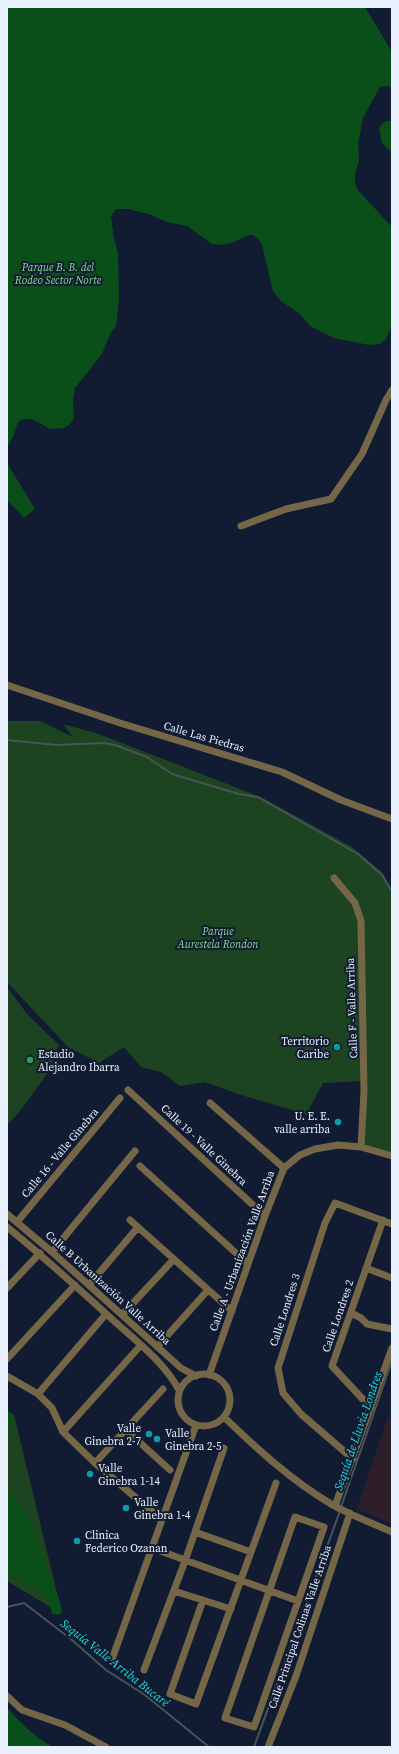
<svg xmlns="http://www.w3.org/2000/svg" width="399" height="1754" viewBox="0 0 399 1754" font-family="'Source Serif 4',serif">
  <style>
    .industrial { fill: #2d1e29 }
    .green { fill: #1c4421 }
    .forest { fill: #0a4e19 }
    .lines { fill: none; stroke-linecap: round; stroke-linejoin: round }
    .stream { stroke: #485458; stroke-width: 2 }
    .minor { stroke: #756648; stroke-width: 7 }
    .culture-dot { fill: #0f9aa8; stroke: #111c32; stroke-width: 1.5 }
    .leisure-dot { fill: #2e9e5b; stroke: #111c32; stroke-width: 1.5 }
    .labels { text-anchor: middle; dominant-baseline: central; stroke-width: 4; stroke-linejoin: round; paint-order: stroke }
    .park-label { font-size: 11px; font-style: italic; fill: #85da8c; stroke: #111c32 }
    .street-label { font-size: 11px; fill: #e9f0fd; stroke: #111c32 }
    .poi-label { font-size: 11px; fill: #e9f0fd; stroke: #111c32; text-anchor: start }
    .water-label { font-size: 12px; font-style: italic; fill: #1cdee0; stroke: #111c32 }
  </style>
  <rect width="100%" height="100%" fill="#111c32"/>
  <path class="industrial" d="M388,1417L392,1419V1524L357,1509Z"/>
  <path class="green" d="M7,721H40L73,737L63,724L99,734L263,798L352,847L382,872L392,889V1155L364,1145V1081L323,1083L309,1109V1115L241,1095L205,1082L180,1086L161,1072L141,1067L124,1047L99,1063L68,1047L7,982Z
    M7,987L27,1014L59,1045L47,1074L20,1111L7,1125Z
    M7,1415L15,1419L62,1614L7,1581Z"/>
  <path class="forest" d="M7,7H365L392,52V89L388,86L380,87L363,118L358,144L359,161L355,173V182L357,189L392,227V326L385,340L380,344L369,345L334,338L310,326L300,314L281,301L273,291L262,245C253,228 246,237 234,242C227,245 218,245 212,244L187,226L167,222L149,214L128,209H116L111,216L114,239L118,253L119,300L116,326L110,334L102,354L75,388L73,402L74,418L70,424L64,428L50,429L32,419H23L18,422L13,437L7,447Z
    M392,120V153L382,143L379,128L384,122Z
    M7,463L35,509L24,518L7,500Z
    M7,1411L13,1414L15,1419L7,1431Z
    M7,1492L19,1503L27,1514L59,1599L62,1611L59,1615L53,1614C50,1609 49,1602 45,1597C38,1588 19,1576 7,1576Z
    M7,1707C15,1718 42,1744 55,1747H7Z"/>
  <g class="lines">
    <path class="stream" d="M7,740L56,745L103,743L115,745L147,757L172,774L239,794L258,797L358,854L382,875L392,892
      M341,1507L392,1361
      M7,1607L24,1603L72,1640L106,1670L145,1695L209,1747
      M254,1747L340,1511"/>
    <path class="minor" d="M241,526L286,509L331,499L362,454L386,400L392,390
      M7,685L120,723L282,772L341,800L392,819
      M334,878L355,903L361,921L364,1091L361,1147
      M128,1090L265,1216
      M210,1103L284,1168
      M140,1166L248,1264
      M7,1214L52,1252L181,1368L196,1376
      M130,1220L232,1311
      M17,1222L120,1098
      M7,1227C44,1257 78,1288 113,1320C136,1341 164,1362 179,1390
      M52,1252L135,1151
      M366,1268L392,1278
      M89,1285L138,1227
      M7,1288L40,1253
      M351,1313L361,1318L367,1324L392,1329
      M122,1315L174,1259
      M157,1347L208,1290
      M7,1359L75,1285
      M178 1400a26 26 0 1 1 52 0a26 26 0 1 1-52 0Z
      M209,1375L265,1216L284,1168L300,1155L315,1149L338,1145L361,1147L392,1156
      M7,1376L38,1394L52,1408L63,1432L95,1463L162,1520
      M38,1394L106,1314
      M371,1408L332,1366L383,1220
      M224,1417C257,1449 291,1480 331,1504C350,1515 372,1523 392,1532
      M126,1430L170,1470
      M63,1432L141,1345
      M353,1459L301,1414L283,1393L278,1368L325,1223L335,1203L392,1224
      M95,1463L163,1389
      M335,1506L392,1348
      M295,1517L324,1527L254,1727L225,1718Z
      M195,1532L251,1552
      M152,1548L298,1601
      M174,1591L231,1609
      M203,1600L170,1694L196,1704L276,1483
      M111,1662L196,1425
      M144,1670L185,1561L224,1448
      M7,1696L22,1710L65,1725L106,1747
      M268,1747L296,1676L350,1513"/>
  </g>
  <g class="culture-dot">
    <circle cx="337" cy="1047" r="4"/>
    <circle cx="338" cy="1122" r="4"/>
    <circle cx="149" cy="1434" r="4"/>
    <circle cx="157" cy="1439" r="4"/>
    <circle cx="90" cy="1474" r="4"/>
    <circle cx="126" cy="1508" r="4"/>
    <circle cx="77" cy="1541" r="4"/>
  </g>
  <circle class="leisure-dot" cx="30" cy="1060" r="4"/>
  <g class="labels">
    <g class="park-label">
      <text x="58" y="267">Parque B. B. del<tspan x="58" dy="13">Rodeo Sector Norte</tspan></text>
      <text x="218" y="931">Parque<tspan x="218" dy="13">Aurestela Rondon</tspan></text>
    </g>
    <g class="street-label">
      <text transform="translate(204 737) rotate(16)">Calle Las Piedras</text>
      <text transform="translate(352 1008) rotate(-92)">Calle F - Valle Arriba</text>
      <text transform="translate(204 1145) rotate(43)">Calle 19 - Valle Ginebra</text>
      <text transform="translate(60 1153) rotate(-50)">Calle 16 - Valle Ginebra</text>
      <text transform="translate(242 1251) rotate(-70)">Calle A - Urbanización Valle Arriba</text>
      <text transform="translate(108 1288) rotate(42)">Calle B Urbanización Valle Arriba</text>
      <text transform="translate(285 1310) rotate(-72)">Calle Londres 3</text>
      <text transform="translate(338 1316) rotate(-71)">Calle Londres 2</text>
      <text transform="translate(300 1627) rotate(-71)">Calle Principal Colinas Valle Arriba</text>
    </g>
    <g class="poi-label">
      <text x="329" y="1041" text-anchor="end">Territorio<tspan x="329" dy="13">Caribe</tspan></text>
      <text x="38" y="1054">Estadio<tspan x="38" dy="13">Alejandro Ibarra</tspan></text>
      <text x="330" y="1116" text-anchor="end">U. E. E.<tspan x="330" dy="13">valle arriba</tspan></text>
      <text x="141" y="1428" text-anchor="end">Valle<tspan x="141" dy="13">Ginebra 2-7</tspan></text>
      <text x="165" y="1433">Valle<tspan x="165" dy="13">Ginebra 2-5</tspan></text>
      <text x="98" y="1468">Valle<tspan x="98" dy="13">Ginebra 1-14</tspan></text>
      <text x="134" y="1502">Valle<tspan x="134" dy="13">Ginebra 1-4</tspan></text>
      <text x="85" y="1535">Clinica<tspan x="85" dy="13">Federico Ozanan</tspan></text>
    </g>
    <g class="water-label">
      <text transform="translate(358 1431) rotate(-71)">Sequía de Lluvia Londres</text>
      <text transform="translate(115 1663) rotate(38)">Sequía Valle Arriba Bucaré</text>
    </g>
  </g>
  <rect width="399" height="1754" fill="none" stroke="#e9f0fd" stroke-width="16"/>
</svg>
